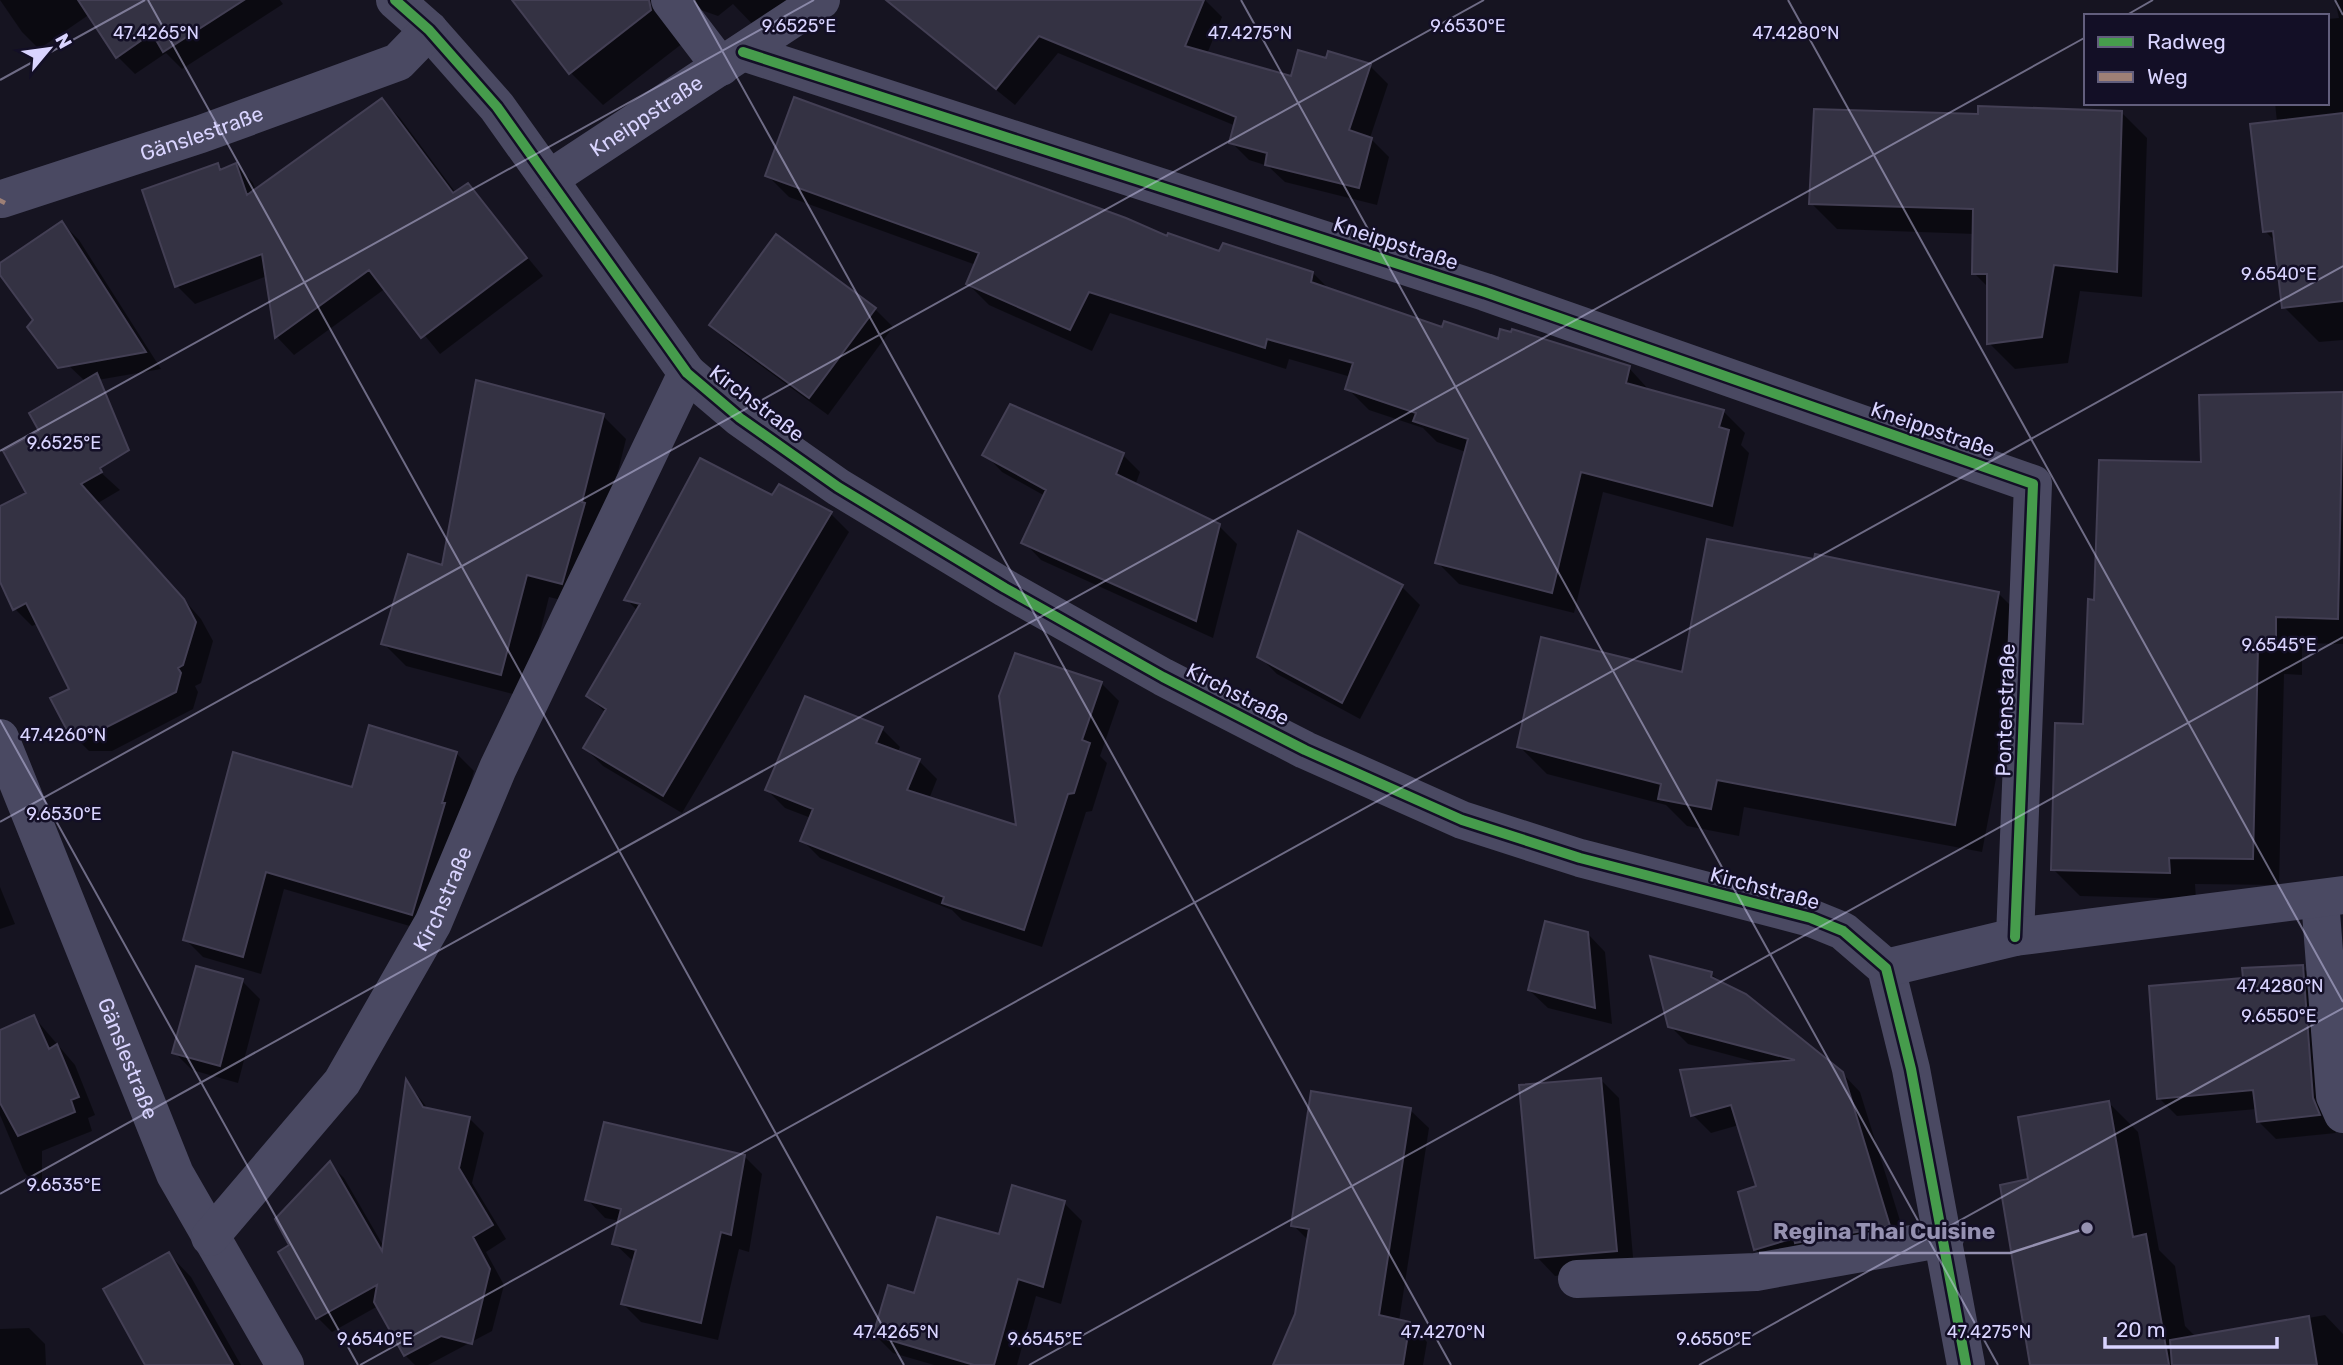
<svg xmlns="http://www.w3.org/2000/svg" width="2343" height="1365" viewBox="0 0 2343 1365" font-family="Rubik,sans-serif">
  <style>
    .shadow { fill: #0007 }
    .building { fill: #343243; stroke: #433f54; stroke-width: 2 }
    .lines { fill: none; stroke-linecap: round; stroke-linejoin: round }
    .minor { stroke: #4a4962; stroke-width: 38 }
    .quiet { stroke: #9e8076; stroke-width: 9; stroke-dasharray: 18 9; stroke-linecap: butt }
    .cycleway-casing { stroke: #130f26; stroke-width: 15 }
    .cycleway { stroke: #469c4c; stroke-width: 10 }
    .ticks { fill: none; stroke: #d9d4ff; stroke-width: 2; stroke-opacity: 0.45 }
    .labels { text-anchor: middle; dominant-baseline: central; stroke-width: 5; stroke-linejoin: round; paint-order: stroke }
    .street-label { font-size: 21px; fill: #d9d4ff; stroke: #130f26 }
    .ticks-label { font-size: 18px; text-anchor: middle; fill: #d9d4ff; stroke: #130f26; stroke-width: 5; stroke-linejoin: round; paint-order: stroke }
    .leader { fill: none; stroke: #9591b1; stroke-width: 2.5 }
    .callout-dot { fill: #9591b1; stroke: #130f26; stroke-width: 2.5 }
    .callout-label { font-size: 23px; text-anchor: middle; font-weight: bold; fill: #9591b1; stroke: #130f26; stroke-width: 5; stroke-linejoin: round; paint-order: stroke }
  </style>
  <rect width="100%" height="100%" fill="#161421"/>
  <path class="shadow" d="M0,0H280L283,4L182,69L166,53L135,74L117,56L90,14L39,49L22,32Z
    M514,0H798L759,31L733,4L718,16L701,10L683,43L603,105L571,73Z
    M908,0H1205L1222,17L1207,54L1292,78L1327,60L1370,66L1388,84L1370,138L1389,157L1377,205L1285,182L1268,166L1249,160L1231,142L1236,126L1058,53L1015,105L918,27L900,9Z
    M2335,0H2343V340L2319,342L2284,307L2276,242L2265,231L2277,122L2275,103H2327V19L2339,18Z
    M382,100L400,118L456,193L467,185L543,276L440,354L386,288L294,355L277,337L267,276L195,304L177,286L218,165L223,170L236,165L253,183L256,191Z
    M2121,112L2147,138L2142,297L2080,291L2068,363L2015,369L1989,343V288L1974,273L1975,234L1837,229L1811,203Z
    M767,175L1168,238L1219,253L1313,273L1330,290L1443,329L1629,368L1650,391L1723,411L1745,433L1741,445L1749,453L1733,527L1603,492L1574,613L1459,584L1437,562L1466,452L1437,442L1423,428L1369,410L1347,388L1351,377L1289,359L1286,369L1110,313L1092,351L989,305L968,284L976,265L789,197Z
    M62,223L79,240L161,369L86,382L68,365L0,272V265Z
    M875,309L893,327L828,415L730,343L712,325Z
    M2343,394V644L2302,643V675L2284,674L2279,885L2195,884L2196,899L2080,896L2053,869L2085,726L2096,602L2203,463L2201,396Z
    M603,416L626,439L585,606L549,597L524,697L406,666L383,643Z
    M50,426L120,490L98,503L201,619L213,641L201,683L195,686L198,692L193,709L112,751H89L71,733L72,690L37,624L32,626L15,609L0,578V508L28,493Z
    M985,454L1123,455L1140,472L1135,486L1219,526L1237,544L1213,638L1041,560L1024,542L1045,496L1002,472Z
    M779,486L831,514L849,532L682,813L603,766L585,748L606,713L588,696L638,611L626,599L773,498Z
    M1402,587L1420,605L1360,719L1277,674L1259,656Z
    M1998,593L2026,621L1982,852L1744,807L1739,836L1687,826L1666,805L1547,774L1519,746Z
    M1101,683L1119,701L1100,756L1107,763L1092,811L1086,812L1042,947L962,920L952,910L820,858L802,840L811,818L785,808L767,790L882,729L900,747L897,753L919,761L937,779L929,799L1018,827Z
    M456,753L474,771L430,932L284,889L261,974L203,957L185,939L354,789Z
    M0,887L15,924L0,929Z
    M1587,933L1605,952L1612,1024L1548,1008L1529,990Z
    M2302,967L2321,985L2331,1117L2336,1133L2276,1139L2258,1121L2257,1109L2177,1116L2159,1098L2244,980Z
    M1711,974L1842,1073L1860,1092L1907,1243L1773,1267L1755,1249L1759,1187L1739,1125L1711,1133L1693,1115L1763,1064L1688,1044L1670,1026Z
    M242,981L260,999L238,1083L192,1070L174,1052Z
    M34,1017L75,1065L95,1115L88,1118L92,1131L42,1151V1191L24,1172L0,1115V1029L1,1031Z
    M1601,1080L1619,1098L1634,1268L1555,1276L1537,1257Z
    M407,1082L429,1110L469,1118L484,1133L472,1183L506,1239L486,1252L504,1285L492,1331L428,1365H415L405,1355L378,1306L332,1332L318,1318L291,1246L330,1164L344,1178L384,1247Z
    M2109,1103L2138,1132L2159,1250L2175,1266L2185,1326L2197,1338L2325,1315L2343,1334V1365H2032L2030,1181Z
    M1410,1110L1429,1128L1399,1321L1409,1323L1427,1342L1423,1365H1279L1297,1314L1309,1241L1293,1225Z
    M744,1156L762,1174L749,1252L739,1249L718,1340L641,1322L623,1304L634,1262L614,1243L620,1221L605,1218L587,1199Z
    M1064,1203L1082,1221L1061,1304L1036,1296L1017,1365H934L893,1353L875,1335L915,1295L1000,1236Z
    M169,1254L191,1277L241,1365H147Z
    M29,1328L45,1344L46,1365H0V1329Z"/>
  <path class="building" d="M78,0H244L163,52L152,33L116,58Z
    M512,0H649L651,10L569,74Z
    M886,0H1204L1185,46L1291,76L1298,50L1326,58L1328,51L1371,64L1349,130L1372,138L1359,188L1265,165L1267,153L1229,143L1236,117L1039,36L996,89Z
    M794,97L1126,218L1167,236L1168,233L1219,251L1223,243L1313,272L1311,282L1442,327L1444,321L1498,339L1500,329L1511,332L1512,329L1630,366L1626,383L1724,410L1719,427L1729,430L1712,506L1581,472L1552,593L1435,563L1468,439L1413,421L1416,413L1345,389L1353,363L1267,339L1265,348L1089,292L1070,330L966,284L979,253L765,176Z
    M382,98L453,193L468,183L527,258L421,338L369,270L275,338L262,254L175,287L142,190L218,163L220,170L236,163L247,195Z
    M1978,106L2122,111L2117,272L2054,265L2042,337L1987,344V274H1972L1973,209L1809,204L1814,109L1978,114Z
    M2343,113V301L2282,308L2273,231L2263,232L2250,124Z
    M62,221L146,352L58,368L27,327L33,320L0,275V263Z
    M776,234L876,308L809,398L709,325Z
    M97,373L129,450L100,468L102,472L81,484L184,599L196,622L183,665L178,668L181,673L176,692L93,734H69L50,698L69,689L26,603L13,610L0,582V506L26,493L3,451L39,431L29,413Z
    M476,380L604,414L582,502L585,503L563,581L562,584L527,575L501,675L381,644L408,554L442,565Z
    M2343,392L2338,619L2276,617V650L2258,648L2253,859L2169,858L2170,873L2051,870L2055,723L2083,724L2088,599L2094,600L2099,460L2201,462L2199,395Z
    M1010,404L1124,453L1116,474L1220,524L1196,621L1021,543L1046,490L982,455Z
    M700,458L772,495L779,484L832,512L663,796L583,748L606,709L586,696L640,604L624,600Z
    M1298,531L1403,585L1342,703L1257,657Z
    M1707,539L1814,559L1815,554L1999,592L1955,825L1717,780L1711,809L1658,799L1661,784L1517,747L1541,637L1682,672Z
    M1015,653L1102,682L1082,740L1090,743L1074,793L1068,794L1024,930L942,903L944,897L800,841L813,809L765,790L805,696L883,727L876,743L920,759L907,790L1016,825L999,696Z
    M369,725L457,752L442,803H445L412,915L266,872L243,957L183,940L233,752L352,787Z
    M1545,921L1588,932L1595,1008L1528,990Z
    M1650,956L1712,972L1711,977L1746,994L1843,1072L1890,1226L1795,1243L1794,1238L1754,1250L1738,1192L1756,1186L1731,1105L1691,1116L1680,1070L1795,1060L1668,1027Z
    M2303,965L2313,1098L2320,1115L2257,1122L2253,1090L2157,1099L2149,986L2243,978L2242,968Z
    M196,966L243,979L220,1066L172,1053Z
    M34,1015L49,1049L57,1044L79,1097L71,1100L75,1112L18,1136L0,1103V1030Z
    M1601,1078L1617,1251L1535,1258L1519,1085Z
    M406,1079L423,1107L470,1117L459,1168L493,1225L473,1237L490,1269L472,1344L441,1336L404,1356L374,1302L377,1285L316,1319L278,1252L289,1245L275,1219L330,1161L382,1251Z
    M1311,1091L1411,1108L1379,1315L1410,1322L1403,1365H1273L1295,1314L1309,1229L1291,1226Z
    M2109,1101L2133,1237L2146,1234L2169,1365H2030L2000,1185L2028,1179L2018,1117Z
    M604,1122L745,1155L731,1235L721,1232L701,1323L621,1304L636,1250L612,1244L621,1209L585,1200Z
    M1012,1185L1065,1201L1043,1287L1018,1279L994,1365H974L873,1335L888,1285L914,1293L937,1217L999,1234Z
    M169,1252L233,1365H145L103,1289Z
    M2309,1316L2317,1365H2172L2170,1340Z"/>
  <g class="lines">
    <g class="minor">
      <path d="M395,0L429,30L497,107L687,373L740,418L838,487L1005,588L1163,677L1305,750L1462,820L1580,858L1811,918L1843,931L1886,968L1911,1069L1966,1365"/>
      <path d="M670,0L721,67"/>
      <path d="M743,52L1485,292L2033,484L2015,937"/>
      <path id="s1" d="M549,179L821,0"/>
      <path id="s2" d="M2,199L201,134L398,62L429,30"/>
      <path id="s3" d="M0,738L175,1174L285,1365"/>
      <path d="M2320,899L2335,1096L2343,1114"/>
      <path d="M1886,968L2015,937L2343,895"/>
      <path id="s4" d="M210,1237L342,1082L433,923L498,768L687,373"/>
      <path d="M1577,1279L1756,1272L1945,1238"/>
    </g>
    <path class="quiet" d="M0,203L2,199"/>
    <g class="cycleway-casing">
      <path id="cycleway" d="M395,0L429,30L497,107L687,373L740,418L838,487L1005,588L1163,677L1305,750L1462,820L1580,858L1811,918L1843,931L1886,968L1911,1069L1966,1365
        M743,52L1485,292L2033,484L2015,937"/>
    </g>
    <use href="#cycleway" class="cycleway"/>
  </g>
  <path class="ticks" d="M148,0L904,1365M694,0L1451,1365M1241,0L1998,1365M1788,0L2343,1002M2335,0L2343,15M2125,16L2153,0M0,80L145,0M0,451L814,0M0,720L358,1365M0,822L1484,0M0,1194L2086,37M360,1365L2343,266M1029,1365L2343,637M1699,1365L2343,1008"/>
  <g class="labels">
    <g class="street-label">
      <text stroke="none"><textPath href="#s1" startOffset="116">Kneippstraße</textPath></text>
      <text stroke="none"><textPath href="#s2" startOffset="210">Gänslestraße</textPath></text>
      <text transform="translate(1396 243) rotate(18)">Kneippstraße</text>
      <text transform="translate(757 403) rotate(37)">Kirchstraße</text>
      <text transform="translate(1933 429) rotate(19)">Kneippstraße</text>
      <text transform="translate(1238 694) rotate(27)">Kirchstraße</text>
      <text transform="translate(2005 710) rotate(-88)">Pontenstraße</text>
      <text transform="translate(1765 888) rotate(15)">Kirchstraße</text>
      <text stroke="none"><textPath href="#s4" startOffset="413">Kirchstraße</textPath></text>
      <text stroke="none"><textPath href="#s3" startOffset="345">Gänslestraße</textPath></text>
    </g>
  </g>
  <g class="ticks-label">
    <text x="799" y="32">9.6525°E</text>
    <text x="1468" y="32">9.6530°E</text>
    <text x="156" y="39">47.4265°N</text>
    <text x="1250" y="39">47.4275°N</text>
    <text x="1796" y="39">47.4280°N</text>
    <text x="2279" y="280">9.6540°E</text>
    <text x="64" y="449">9.6525°E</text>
    <text x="2279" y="651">9.6545°E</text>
    <text x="63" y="741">47.4260°N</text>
    <text x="64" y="820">9.6530°E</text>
    <text x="2280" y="992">47.4280°N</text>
    <text x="2279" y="1022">9.6550°E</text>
    <text x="64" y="1191">9.6535°E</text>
    <text x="896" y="1338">47.4265°N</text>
    <text x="1443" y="1338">47.4270°N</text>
    <text x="1989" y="1338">47.4275°N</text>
    <text x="375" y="1345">9.6540°E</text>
    <text x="1045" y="1345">9.6545°E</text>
    <text x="1714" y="1345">9.6550°E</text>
  </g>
  <path class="leader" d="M2087 1228L2010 1253H1759"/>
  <circle class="callout-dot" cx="2087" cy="1228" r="7"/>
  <g class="callout-label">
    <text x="1884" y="1239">Regina Thai Cuisine</text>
  </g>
  <rect x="2084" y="14" width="245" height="91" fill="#130f26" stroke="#625e7d" stroke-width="2"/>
  <rect x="2098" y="37" width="35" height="10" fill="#469c4c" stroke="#625e7d" stroke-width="2"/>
  <text x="2147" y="49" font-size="21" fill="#d9d4ff">Radweg</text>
  <rect x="2098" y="72" width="35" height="10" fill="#9e8076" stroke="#625e7d" stroke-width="2"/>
  <text x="2147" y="84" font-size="21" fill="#d9d4ff">Weg</text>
  <g transform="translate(49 49) rotate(61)" stroke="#130f26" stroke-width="5" paint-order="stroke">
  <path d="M0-5L12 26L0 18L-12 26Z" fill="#d9d4ff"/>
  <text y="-10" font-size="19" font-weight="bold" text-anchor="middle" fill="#d9d4ff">N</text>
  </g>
  <path d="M2105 1337v10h172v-10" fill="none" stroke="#d9d4ff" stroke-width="3.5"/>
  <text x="2116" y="1337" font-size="21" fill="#d9d4ff" stroke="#130f26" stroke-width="5" paint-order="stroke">20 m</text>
</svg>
